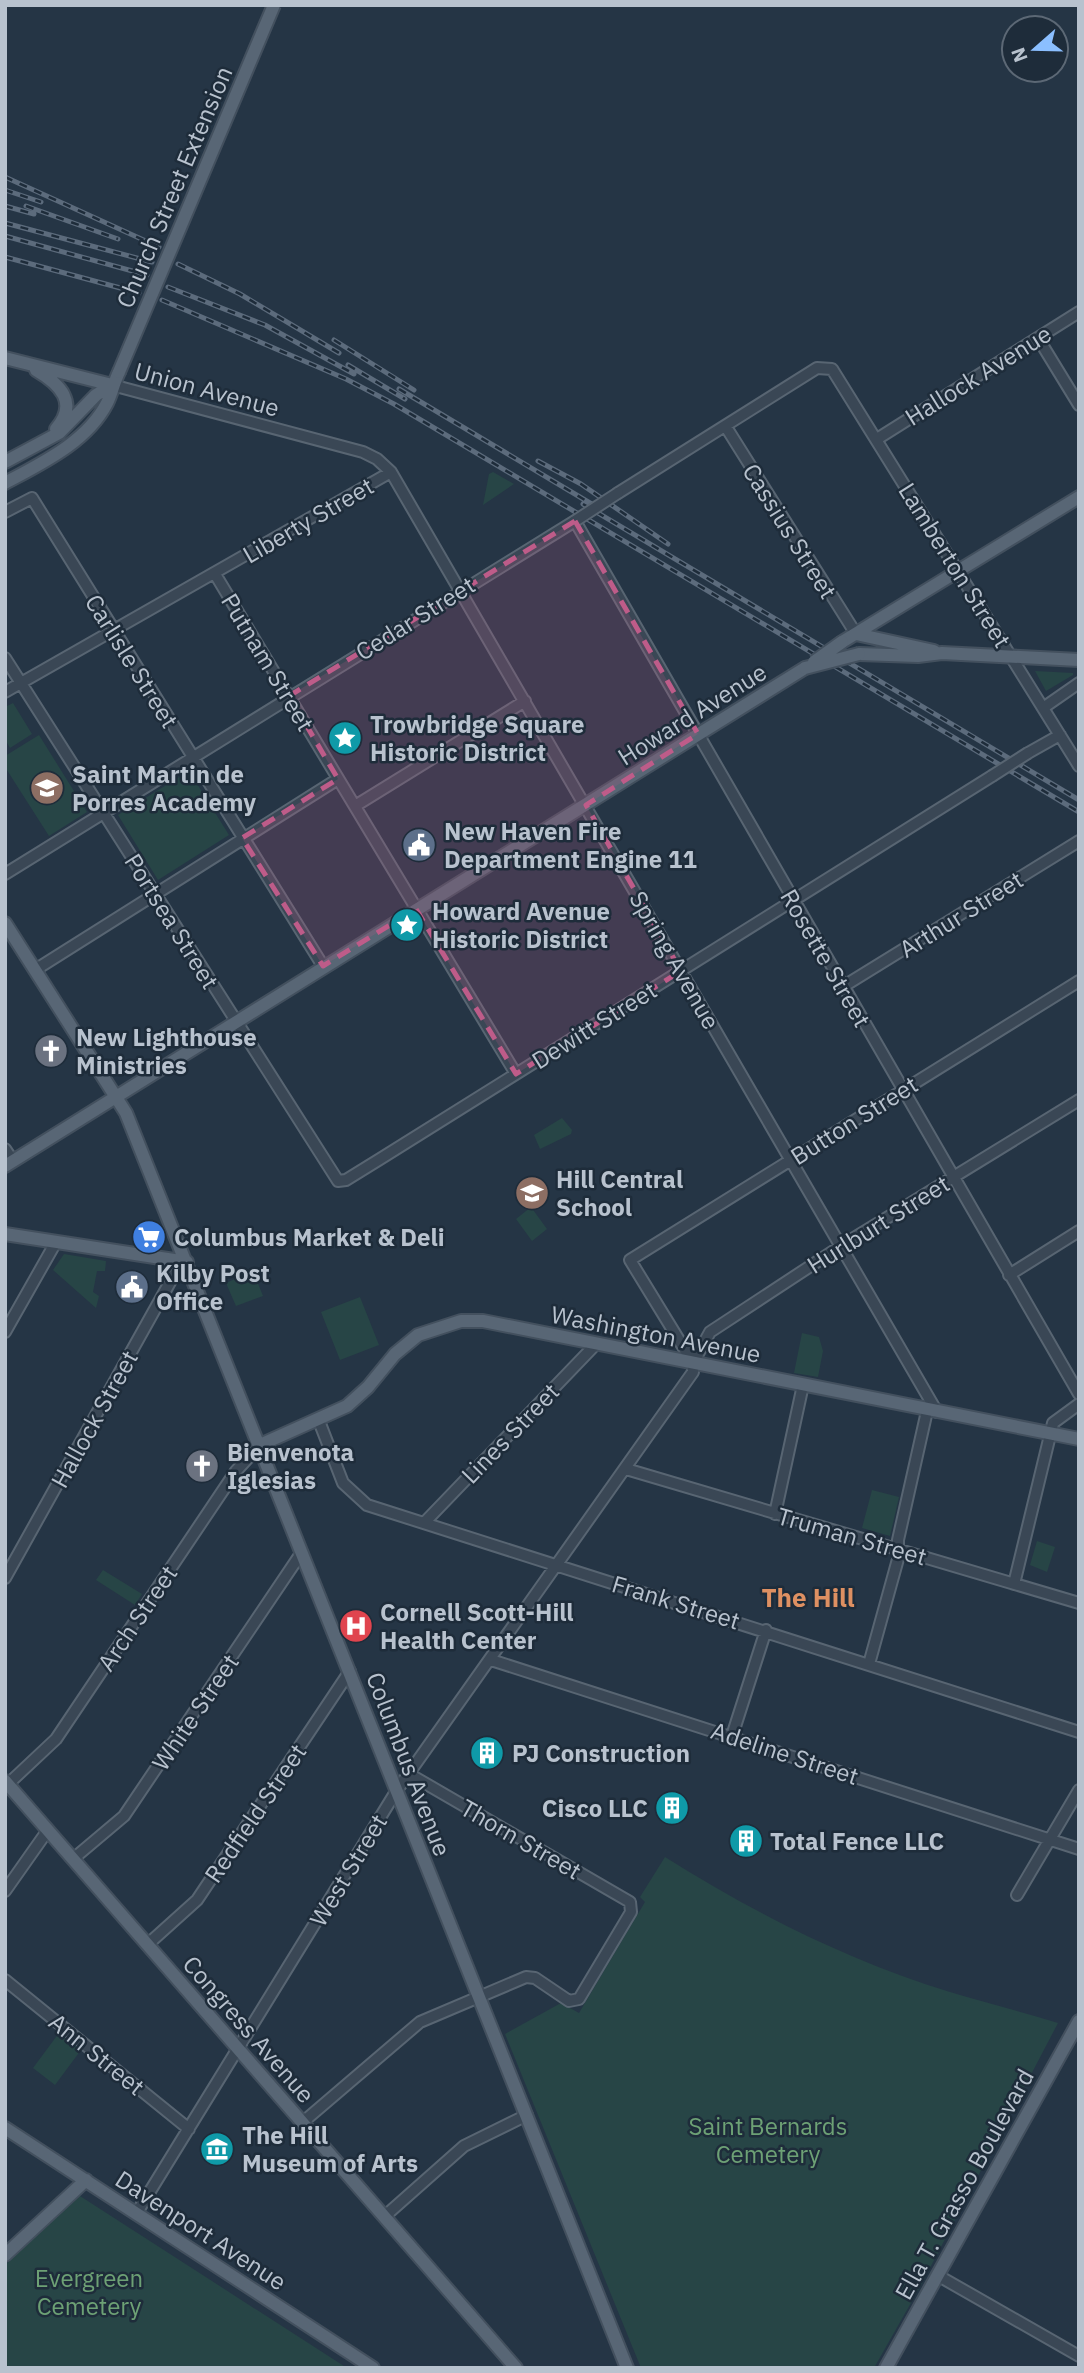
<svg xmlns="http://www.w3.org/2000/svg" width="1084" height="2373" viewBox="0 0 1084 2373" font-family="'IBM Plex Sans',sans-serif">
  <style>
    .green { fill: #274546 }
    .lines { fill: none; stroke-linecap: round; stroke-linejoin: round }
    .minor-casing { stroke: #586572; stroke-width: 14 }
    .major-casing { stroke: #43505e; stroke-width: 16 }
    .minor { stroke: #3a4755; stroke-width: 10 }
    .major { stroke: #586675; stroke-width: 12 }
    .rail-casing { stroke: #5c6b7c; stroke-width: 5 }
    .rail { stroke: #1e2c3a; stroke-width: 2.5; stroke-dasharray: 8; stroke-linecap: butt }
    .minor-bridge-casing { stroke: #586572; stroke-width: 14; stroke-linecap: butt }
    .major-bridge-casing { stroke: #43505e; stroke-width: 16; stroke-linecap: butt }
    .minor-bridge { stroke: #3a4755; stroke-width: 10 }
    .major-bridge { stroke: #586675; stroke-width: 12 }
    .marked { fill: #be5c89; fill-opacity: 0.2; stroke: #be5c89; stroke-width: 5; stroke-dasharray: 14 9; stroke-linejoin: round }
    .labels { text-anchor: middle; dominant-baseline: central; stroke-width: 5; stroke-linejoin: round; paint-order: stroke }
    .street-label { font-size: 24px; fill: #b8c2ce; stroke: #1e2c3a }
    .poi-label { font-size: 24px; font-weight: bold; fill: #b8c2ce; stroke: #1e2c3a; text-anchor: start }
    .park-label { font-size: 24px; fill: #6da175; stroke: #1e2c3a }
    .neighbourhood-label { font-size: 26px; font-weight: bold; fill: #de9062; stroke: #1e2c3a }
  </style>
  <rect width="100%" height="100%" fill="#253545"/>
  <path class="green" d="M493,472L514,484L483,505L489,474Z
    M1035,671L1073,673V675L1046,691Z
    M13,703L32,734L10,748L5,739V707Z
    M39,735L87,812L49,836L5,767V756Z
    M189,771L229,835L158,880L118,815Z
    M562,1118L572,1130L571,1134L540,1149L534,1135Z
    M531,1207L547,1229L532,1241L516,1219Z
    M64,1254L106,1261L105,1271H97L93,1292L99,1296L96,1308L53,1270Z
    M253,1271L263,1296L236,1306L226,1283Z
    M360,1297L379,1345L340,1360L321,1312Z
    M802,1333L819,1337L823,1351L818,1377L794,1373Z
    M872,1490L899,1497L890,1536L862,1528Z
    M1037,1541L1055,1547L1047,1572L1030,1565Z
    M103,1570L142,1594L135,1605L96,1580Z
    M665,1857C754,1913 849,1961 950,1992C986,2003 1023,2012 1058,2023L920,2287L874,2368H641L505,2034L561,2003L579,2013L645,1902L640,1897Z
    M59,2033L81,2050L55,2085L33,2068Z
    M80,2196L347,2368H5V2265Z"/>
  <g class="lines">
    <g class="minor-casing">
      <path id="minor" d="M1038,338L1079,405
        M112,385L363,452L377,459L391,472L937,1412
        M726,427L856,634
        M877,439L1079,312
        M618,493L817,368L832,369L1079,766
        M5,512L32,498L323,966
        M215,574L516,1074
        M5,658L338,1181L346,1180L380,1159L992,776
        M5,692L391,472
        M1043,708L1079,683
        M1028,753L1060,735
        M355,806L525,701
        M5,874L575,521L1079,1394
        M35,970L338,779
        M844,986L1079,841
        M5,1149L13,1161
        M1009,1275L1079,1231
        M5,1332L56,1242
        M693,1363L630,1260L1079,981
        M319,1421L343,1483L367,1505L1079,1732
        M626,1469L1079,1603
        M775,1514L803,1385
        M424,1523L596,1344
        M5,1578L174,1275L187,1262
        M1014,1584L1053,1423L1079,1404
        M491,1660L1079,1849
        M869,1664L898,1559V1540L927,1411
        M732,1736L766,1630
        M8,1784L56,1739L236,1471L260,1445
        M73,1859L124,1816L302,1552
        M5,1891L48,1830
        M1017,1895L1079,1790
        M147,1945L197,1900L350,1671
        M5,1980L189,2129
        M303,2122L420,2022L526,1977L535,1978L569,2001L579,1999L631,1912L630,1902L409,1774
        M136,2214L397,1790L693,1372V1363L710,1332L841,1246L1079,1100
        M385,2216L464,2146L527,2115
        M937,2275L1079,2356"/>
    </g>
    <g class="major-casing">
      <path id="major" d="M5,358L112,385
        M36,370C60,384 79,403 56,429
        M5,462L59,433L96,395L112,385
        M5,483C42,463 87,442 107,403C112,393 114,382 119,372
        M856,634L934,651
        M842,642L1079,497
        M859,654L918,656L942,653L1079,660
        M5,923L126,1113L627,2368
        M5,1166L805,668
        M5,1234L187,1262
        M260,1445L347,1406L368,1387L395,1354L418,1335L461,1321H483L1079,1439
        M5,1781L516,2368
        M5,2128L373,2368
        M5,2255L86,2180
        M886,2368L1079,2021"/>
    </g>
    <use href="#minor" class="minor"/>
    <use href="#major" class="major"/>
    <g class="rail-casing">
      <path id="rail" d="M5,177L159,247
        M5,190L41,202
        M5,206L34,214
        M26,206L118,239
        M5,223L152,262
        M5,236L147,275
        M5,257L139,293
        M178,264L240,294L339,353
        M168,287L265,325L354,374
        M162,300L346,379L394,404L1079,812
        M334,340L414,390
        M348,365L405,399
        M399,389L595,506
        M538,461L581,484L668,544
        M583,504L1079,800"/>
    </g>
    <use href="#rail" class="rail"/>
    <g class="minor-bridge-casing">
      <path id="minor-bridge" d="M575,521L618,493
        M992,776L1028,753"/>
    </g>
    <g class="major-bridge-casing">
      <path id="major-bridge" d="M119,372L274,5
        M814,662L842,642
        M805,668L859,654"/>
    </g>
    <use href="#minor-bridge" class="minor-bridge"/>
    <use href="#major-bridge" class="major-bridge"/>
  </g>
  <path class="marked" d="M575,521L698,734L586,805L681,971L516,1074L416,909L323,966L242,838L338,779L289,696Z"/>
  <defs>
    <g id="sight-disc" transform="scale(1.75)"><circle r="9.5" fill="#0f9aa8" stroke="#1e2c3a"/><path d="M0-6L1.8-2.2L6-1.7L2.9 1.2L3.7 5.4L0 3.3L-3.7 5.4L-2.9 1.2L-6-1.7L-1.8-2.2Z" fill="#fff"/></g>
    <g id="school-disc" transform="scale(1.75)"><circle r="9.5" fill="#8d6e63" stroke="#1e2c3a"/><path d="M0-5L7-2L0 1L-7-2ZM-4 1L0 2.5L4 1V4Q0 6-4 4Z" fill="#fff"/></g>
    <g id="civic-disc" transform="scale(1.75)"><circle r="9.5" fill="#5c6f8a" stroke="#1e2c3a"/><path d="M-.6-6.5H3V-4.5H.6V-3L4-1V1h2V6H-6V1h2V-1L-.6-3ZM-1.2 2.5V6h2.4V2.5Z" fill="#fff"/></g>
    <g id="church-disc" transform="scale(1.75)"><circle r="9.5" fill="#6b7280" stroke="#1e2c3a"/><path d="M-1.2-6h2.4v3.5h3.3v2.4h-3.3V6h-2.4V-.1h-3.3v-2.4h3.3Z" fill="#fff"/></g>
    <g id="supermarket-disc" transform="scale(1.75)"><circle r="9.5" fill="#3f7fe0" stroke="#1e2c3a"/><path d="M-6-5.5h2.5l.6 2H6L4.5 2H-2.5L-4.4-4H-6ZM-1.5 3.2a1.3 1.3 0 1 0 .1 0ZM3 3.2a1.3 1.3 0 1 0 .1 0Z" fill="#fff"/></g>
    <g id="hospital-disc" transform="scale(1.75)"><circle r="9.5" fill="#e0444e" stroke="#1e2c3a"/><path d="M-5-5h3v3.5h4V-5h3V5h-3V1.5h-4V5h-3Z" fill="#fff"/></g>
    <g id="building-disc" transform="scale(1.75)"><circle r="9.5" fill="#0f9aa8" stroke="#1e2c3a"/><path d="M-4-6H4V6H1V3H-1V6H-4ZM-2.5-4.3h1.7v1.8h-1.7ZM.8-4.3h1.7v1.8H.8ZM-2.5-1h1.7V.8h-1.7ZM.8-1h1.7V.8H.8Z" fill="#fff"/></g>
    <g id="museum-disc" transform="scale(1.75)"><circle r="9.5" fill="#0f9aa8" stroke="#1e2c3a"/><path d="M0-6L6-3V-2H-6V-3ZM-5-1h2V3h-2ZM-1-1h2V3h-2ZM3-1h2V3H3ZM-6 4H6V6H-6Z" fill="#fff"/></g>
  </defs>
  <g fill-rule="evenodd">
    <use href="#sight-disc" x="345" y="738"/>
    <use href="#school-disc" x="47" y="788"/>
    <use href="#civic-disc" x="419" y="845"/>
    <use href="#sight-disc" x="407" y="925"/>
    <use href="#church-disc" x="51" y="1051"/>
    <use href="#school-disc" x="532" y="1193"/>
    <use href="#supermarket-disc" x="149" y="1237"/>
    <use href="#civic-disc" x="132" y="1287"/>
    <use href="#church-disc" x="202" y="1466"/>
    <use href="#hospital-disc" x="356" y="1626"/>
    <use href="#building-disc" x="487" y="1753"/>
    <use href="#building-disc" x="672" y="1808"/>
    <use href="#building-disc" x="746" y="1841"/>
    <use href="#museum-disc" x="217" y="2149"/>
  </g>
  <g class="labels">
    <g class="street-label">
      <text transform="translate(174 187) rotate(-67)">Church Street Extension</text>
      <text transform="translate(978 375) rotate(-32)">Hallock Avenue</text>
      <text transform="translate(207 389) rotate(15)">Union Avenue</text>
      <text transform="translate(308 520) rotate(-30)">Liberty Street</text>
      <text transform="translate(790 531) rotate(58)">Cassius Street</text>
      <text transform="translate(955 565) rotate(58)">Lamberton Street</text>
      <text transform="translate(415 618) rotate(-32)">Cedar Street</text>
      <text transform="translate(132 661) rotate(58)">Carlisle Street</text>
      <text transform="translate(268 662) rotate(59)">Putnam Street</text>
      <text transform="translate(692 714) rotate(-32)">Howard Avenue</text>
      <text transform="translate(961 914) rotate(-32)">Arthur Street</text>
      <text transform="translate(172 921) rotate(58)">Portsea Street</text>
      <text transform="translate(826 958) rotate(60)">Rosette Street</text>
      <text transform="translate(675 960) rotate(60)">Spring Avenue</text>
      <text transform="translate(594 1025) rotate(-32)">Dewitt Street</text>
      <text transform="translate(854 1120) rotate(-32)">Button Street</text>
      <text transform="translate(878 1224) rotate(-32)">Hurlburt Street</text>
      <text transform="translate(656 1334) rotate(11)">Washington Avenue</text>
      <text transform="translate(94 1419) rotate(-61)">Hallock Street</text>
      <text transform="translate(510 1433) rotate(-46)">Lines Street</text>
      <text transform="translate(852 1536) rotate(16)">Truman Street</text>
      <text transform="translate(676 1602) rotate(17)">Frank Street</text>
      <text transform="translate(137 1618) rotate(-56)">Arch Street</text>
      <text transform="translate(195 1712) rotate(-56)">White Street</text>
      <text transform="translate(785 1753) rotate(18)">Adeline Street</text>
      <text transform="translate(409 1764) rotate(69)">Columbus Avenue</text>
      <text transform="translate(255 1813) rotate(-56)">Redfield Street</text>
      <text transform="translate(521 1839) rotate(30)">Thorn Street</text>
      <text transform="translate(348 1870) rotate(-59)">West Street</text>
      <text transform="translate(249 2029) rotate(49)">Congress Avenue</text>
      <text transform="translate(97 2054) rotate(39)">Ann Street</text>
      <text transform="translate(964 2184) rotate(-61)">Ella T. Grasso Boulevard</text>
      <text transform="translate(201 2230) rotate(33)">Davenport Avenue</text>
    </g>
    <g class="poi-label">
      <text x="370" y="724">Trowbridge Square<tspan x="370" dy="28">Historic District</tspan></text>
      <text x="72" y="774">Saint Martin de<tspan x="72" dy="28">Porres Academy</tspan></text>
      <text x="444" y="831">New Haven Fire<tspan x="444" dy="28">Department Engine 11</tspan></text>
      <text x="432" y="911">Howard Avenue<tspan x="432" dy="28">Historic District</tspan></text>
      <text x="76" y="1037">New Lighthouse<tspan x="76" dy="28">Ministries</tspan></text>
      <text x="556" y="1179">Hill Central<tspan x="556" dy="28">School</tspan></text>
      <text x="174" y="1237">Columbus Market &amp; Deli</text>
      <text x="156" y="1273">Kilby Post<tspan x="156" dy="28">Office</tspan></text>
      <text x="227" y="1452">Bienvenota<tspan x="227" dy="28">Iglesias</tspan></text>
      <text x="380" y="1612">Cornell Scott-Hill<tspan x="380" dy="28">Health Center</tspan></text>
      <text x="512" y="1753">PJ Construction</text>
      <text x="648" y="1808" text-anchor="end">Cisco LLC</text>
      <text x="770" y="1841">Total Fence LLC</text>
      <text x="242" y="2135">The Hill<tspan x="242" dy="28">Museum of Arts</tspan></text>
    </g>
    <g class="park-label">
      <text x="768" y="2126">Saint Bernards<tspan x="768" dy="28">Cemetery</tspan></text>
      <text x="89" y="2278">Evergreen<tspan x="89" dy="28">Cemetery</tspan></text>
    </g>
    <g class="neighbourhood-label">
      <text x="808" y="1597">The Hill</text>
    </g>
  </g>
  <rect width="1084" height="2373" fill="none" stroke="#b8c2ce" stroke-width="14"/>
  <g transform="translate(1035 49) rotate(250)"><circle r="33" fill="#1e2c3a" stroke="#5c6875" stroke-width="2"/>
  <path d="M0-5L12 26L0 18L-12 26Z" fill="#8bbfff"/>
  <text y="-10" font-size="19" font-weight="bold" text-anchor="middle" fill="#b8c2ce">N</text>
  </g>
</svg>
